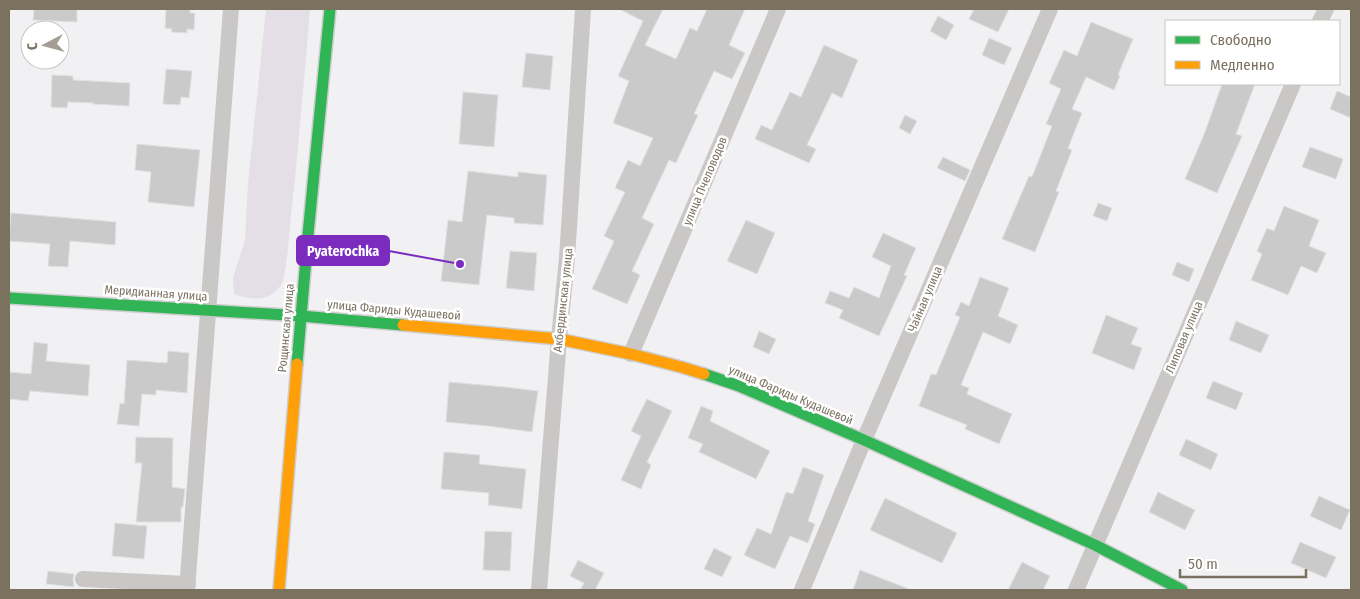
<svg xmlns="http://www.w3.org/2000/svg" width="1360" height="599" viewBox="0 0 1360 599" font-family="'Fira Sans Condensed',sans-serif">
  <style>
    .green { fill: #e4dfe6 }
    .building { fill: #cbcaca; stroke: #e0e0e2 }
    .lines { fill: none; stroke-linecap: round; stroke-linejoin: round }
    .fast-casing { stroke: #cfcece; stroke-width: 14 }
    .slow-casing { stroke: #cfcece; stroke-width: 14 }
    .street { stroke: #c9c8c7; stroke-width: 16 }
    .fast { stroke: #30b455; stroke-width: 11 }
    .slow { stroke: #ff9f0a; stroke-width: 11 }
    .labels { text-anchor: middle; dominant-baseline: central; stroke-width: 5; stroke-linejoin: round; paint-order: stroke }
    .street-label { font-size: 12px; fill: #7a715f; stroke: #fff }
    .leader { fill: none; stroke: #7b2cbf; stroke-width: 2 }
    .callout-dot { fill: #7b2cbf; stroke: #fff; stroke-width: 2 }
    .callout { fill: #7b2cbf; stroke: #7b2cbf; stroke-width: 2 }
    .callout-label { font-size: 14px; text-anchor: middle; font-weight: bold; fill: #fff }
  </style>
  <rect width="100%" height="100%" fill="#f1f0f3"/>
  <path class="green" d="M266,9H310C304,81 298,153 290,225C289,237 286,278 281,285C268,303 252,300 234,294L233,278L245,240L248,184Z"/>
  <path class="building" d="M34,9H77V22L33,20Z
    M166,9H190V13H195L194,30L187,29V33L171,32L172,29L165,28Z
    M619,9H663L645,45L676,59L690,28L697,31L707,9H745L729,45L745,53L732,79L714,71L694,114L698,115L676,163L669,160L642,218L654,224L632,271L640,275L627,304L592,289L614,241L604,236L625,192L615,188L628,160L640,166L653,138L613,123L629,81L618,76L643,21Z
    M974,9H1009L998,32L969,19Z
    M938,16L954,25L946,40L930,31Z
    M1091,22L1133,39L1118,75L1120,76L1114,90L1086,77L1072,109L1082,113L1068,148L1072,150L1056,191L1059,192L1035,252L1002,239L1029,176L1032,177L1052,126L1046,124L1061,89L1049,83L1064,50L1077,56Z
    M989,38L1012,48L1004,65L982,55Z
    M824,45L858,60L842,98L832,93L807,145L816,149L809,163L755,139L761,125L772,130L790,92L801,97Z
    M526,53L553,56L550,90L522,87Z
    M166,69L192,71L189,98L181,97L180,105L163,104Z
    M52,75L73,76V80L130,83L129,106L93,104V103L68,102L67,108L51,107Z
    M1222,84H1255L1236,134L1242,136L1217,193L1185,179L1205,132Z
    M1337,91L1351,97V118L1330,109Z
    M463,92L498,95L494,147L459,144Z
    M905,115L917,121L910,134L899,128Z
    M137,144L200,150L194,207L148,202L151,172L135,170Z
    M1310,147L1343,159L1336,179L1302,167Z
    M943,157L970,170L965,181L937,168Z
    M468,171L518,177V172L547,175L543,225L514,223V218L487,215L479,285L441,281L448,220L462,222Z
    M1098,203L1112,208L1107,221L1093,216Z
    M1284,206L1319,220L1309,246L1326,253L1317,273L1301,266L1288,295L1251,280L1262,254L1257,251L1267,228L1274,231Z
    M11,213L116,222L115,245L70,241L68,267L48,266L50,244L9,241Z
    M746,220L775,233L757,274L727,261Z
    M883,233L916,248L904,275L907,276L879,336L839,318L843,310L825,303L830,291L849,298L854,287L879,298L891,266L872,257Z
    M510,251L537,253L534,291L506,288Z
    M1177,262L1194,269L1189,282L1172,275Z
    M980,277L1009,288L998,316L1018,325L1010,344L983,332L961,385L969,388L967,394L1012,414L999,444L965,429L967,425L919,406L931,374L936,375L960,317L955,315L961,302L969,306Z
    M1106,315L1138,328L1131,344L1142,348L1134,370L1092,353Z
    M1236,321L1269,335L1261,353L1229,340Z
    M759,331L776,339L769,354L753,347Z
    M34,342L48,344L46,361L90,365L88,396L30,391L28,401L9,399V372L31,374Z
    M168,351L189,353L187,393L156,390V395L142,394L139,426L117,424L120,403L124,404L127,360L167,363Z
    M1213,381L1243,393L1236,410L1206,398Z
    M449,382L505,387L538,391L532,432L488,426L446,422Z
    M647,399L672,411L647,462L651,465L641,489L621,480L641,436L631,431Z
    M701,406L713,411L710,421L770,451L756,479L699,452L703,444L688,438Z
    M136,437L173,438L172,487L185,489L183,507H181V522H136L142,463H135Z
    M1186,439L1218,454L1211,470L1179,455Z
    M444,452L480,455L479,464L526,469L522,509L488,505L489,493L441,489Z
    M803,467L824,475L808,521L815,524L808,543L790,536L775,569L744,555L757,528L771,534L786,492L793,494Z
    M1158,492L1195,510L1185,530L1149,512Z
    M1319,496L1350,510L1341,530L1310,516Z
    M885,498L957,533L942,563L870,530Z
    M115,523L147,526L144,559L112,556Z
    M485,531L512,532L510,571L483,570Z
    M1300,542L1336,557L1326,578L1291,563Z
    M714,548L732,557L722,577L704,569Z
    M578,560L604,573L595,590H580L584,583L570,576Z
    M1022,562L1050,576L1043,590H1008Z
    M860,570L909,589V590H853Z
    M48,571L74,574L73,579L74,587L46,584Z"/>
  <g class="lines">
    <g class="fast-casing">
      <path id="fast" d="M9,298L301,316L403,325
        M297,364L308,235L330,9
        M704,374L739,386L864,440L1095,545L1182,590"/>
    </g>
    <g class="slow-casing">
      <path id="slow" d="M403,325L559,339L631,354L681,367L704,374
        M279,590L297,364"/>
    </g>
    <path class="street" d="M1320,21L1326,9
      M631,354L778,9
      M83,579L188,584
      M187,590L231,9
      M539,590L559,339L567,258L583,9
      M802,590L864,440L1050,9
      M1076,590L1293,84"/>
    <use href="#fast" class="fast"/>
    <use href="#slow" class="slow"/>
  </g>
  <g class="labels">
    <g class="street-label">
      <text transform="translate(705 181) rotate(-67)">улица Пчеловодов</text>
      <text transform="translate(156 293) rotate(4)">Меридианная улица</text>
      <text transform="translate(925 299) rotate(-67)">Чайная улица</text>
      <text transform="translate(563 300) rotate(-84)">Акбердинская улица</text>
      <text transform="translate(394 310) rotate(5)">улица Фариды Кудашевой</text>
      <text transform="translate(286 328) rotate(-85)">Рощинская улица</text>
      <text transform="translate(1184 337) rotate(-67)">Липовая улица</text>
      <text transform="translate(791 395) rotate(23)">улица Фариды Кудашевой</text>
    </g>
  </g>
  <path class="leader" d="M460 264L389 251"/>
  <circle class="callout-dot" cx="460" cy="264" r="5"/>
  <rect class="callout" x="297" y="236" width="92" height="29" rx="5"/>
  <g class="callout-label">
    <text x="343" y="256">Pyaterochka</text>
  </g>
  <rect width="1360" height="599" fill="none" stroke="#7a715f" stroke-width="20"/>
  <rect x="1165" y="20" width="175" height="65" fill="#ffffff" stroke="#cac6bf"/>
  <rect x="1175" y="36" width="25" height="8" fill="#30b455" stroke="#cac6bf"/>
  <text x="1210" y="45" font-size="15" fill="#7a715f">Свободно</text>
  <rect x="1175" y="61" width="25" height="8" fill="#ff9f0a" stroke="#cac6bf"/>
  <text x="1210" y="70" font-size="15" fill="#7a715f">Медленно</text>
  <g transform="translate(45 45) rotate(264)"><circle r="24" fill="#ffffff" stroke="#cac6bf"/>
  <path d="M0-4L9 19L0 12L-9 19Z" fill="#a49d93"/>
  <text y="-8" font-size="14" font-weight="bold" text-anchor="middle" fill="#7a715f">С</text>
  </g>
  <path d="M1180 569v8h126v-8" fill="none" stroke="#7a715f" stroke-width="2.5"/>
  <text x="1188" y="569" font-size="15" fill="#7a715f" stroke="#ffffff" stroke-width="4" paint-order="stroke">50 m</text>
</svg>
